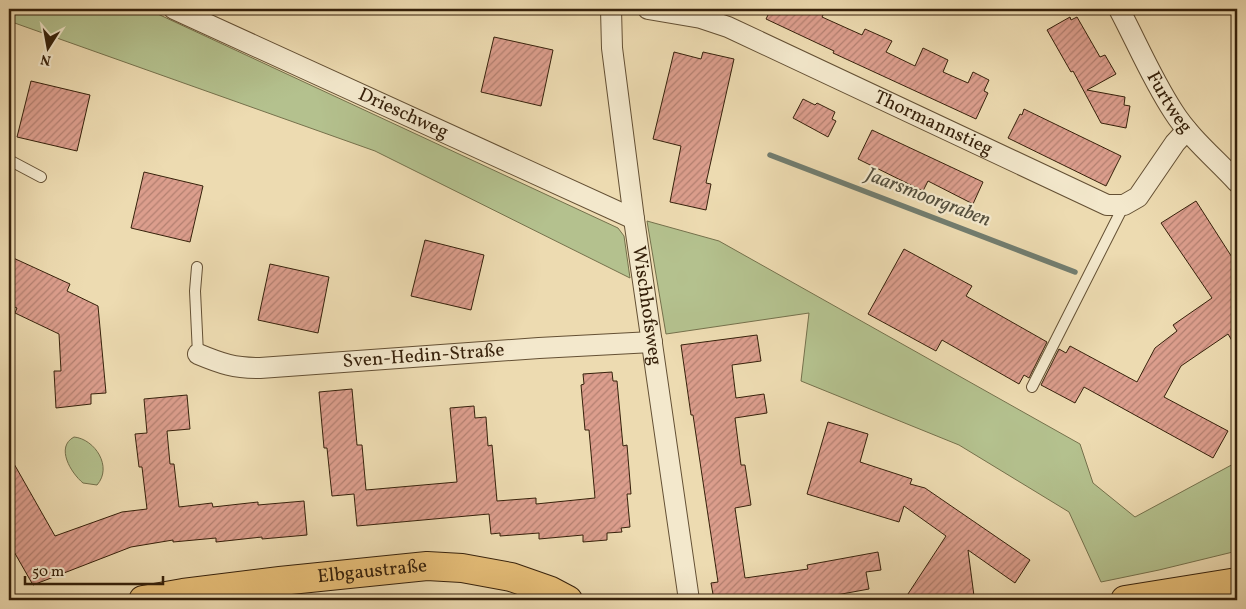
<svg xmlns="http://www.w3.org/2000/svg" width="1246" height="609" viewBox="0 0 1246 609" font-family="Vollkorn,serif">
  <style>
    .park { fill: #b4c18e; stroke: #75714c }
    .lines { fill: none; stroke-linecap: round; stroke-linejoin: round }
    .stream { stroke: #727d6f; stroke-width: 5.5 }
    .building { fill: url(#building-hatch); stroke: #36210b }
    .lane-casing { stroke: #645034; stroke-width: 12 }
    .street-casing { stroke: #645034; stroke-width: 22 }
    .primary-casing { stroke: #36210b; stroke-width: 30 }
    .lane { stroke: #f3e8cc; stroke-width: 10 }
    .street { stroke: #f3e8cc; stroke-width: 20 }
    .primary { stroke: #e6be78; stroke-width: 28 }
    .labels { text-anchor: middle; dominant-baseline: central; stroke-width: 4.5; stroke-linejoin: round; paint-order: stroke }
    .street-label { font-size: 19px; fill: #36210b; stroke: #f3e8cc }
    .water-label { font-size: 20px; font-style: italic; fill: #544f3d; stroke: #f3e8cc }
  </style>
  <defs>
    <pattern id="building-hatch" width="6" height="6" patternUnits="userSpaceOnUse" patternTransform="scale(1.25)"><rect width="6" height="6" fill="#dc9e8d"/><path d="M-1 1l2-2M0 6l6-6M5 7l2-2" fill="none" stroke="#b38071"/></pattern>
  </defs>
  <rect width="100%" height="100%" fill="#eddbb1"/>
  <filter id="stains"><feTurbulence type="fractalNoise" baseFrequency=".004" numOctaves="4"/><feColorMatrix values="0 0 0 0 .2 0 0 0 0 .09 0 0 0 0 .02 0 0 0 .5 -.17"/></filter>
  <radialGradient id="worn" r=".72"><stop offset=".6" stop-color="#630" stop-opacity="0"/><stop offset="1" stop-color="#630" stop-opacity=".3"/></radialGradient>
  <path class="park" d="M9,9H147L618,228L624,236L630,278L375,151L9,21Z
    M647,221L719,241L1080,444L1093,483L1135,517L1237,462V551L1159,570L1101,582L1069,512L959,445L801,381L809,313L666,334Z
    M74,437C95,439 113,467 97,485L83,483C71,473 55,447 74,437Z"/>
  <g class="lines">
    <path class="stream" d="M770,155L1075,272"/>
  </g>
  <path class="building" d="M771,9H815L824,13L822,17L862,35L865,29L892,41L886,52L915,66L923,48L948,60L943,72L968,83L973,72L989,80L984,91L988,93L976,119L833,53L834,51L766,19Z
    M1070,17L1071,20L1077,17L1100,57L1105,55L1116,74L1087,90L1125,97L1124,105L1130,106L1126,128L1101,123L1073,71L1071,72L1047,30Z
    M494,37L553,50L541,106L481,92Z
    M674,52L701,59L703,52L734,59L706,183L711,184L706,210L670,202L681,146L653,139Z
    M31,81L90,95L77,151L17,137Z
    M803,99L815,105L817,103L835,112L832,119L836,121L828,137L793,118Z
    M1024,109L1121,156L1106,186L1008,138L1020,114L1022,115Z
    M872,130L983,182L973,204L928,181L923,191L858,159Z
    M144,172L203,186L190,242L131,228Z
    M1196,201L1237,265V349L1228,334L1181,366L1164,397L1228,431L1213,458L1084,387L1075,403L1041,385L1059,349L1066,353L1070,346L1137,382L1155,348L1177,331L1173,325L1212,298L1161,223Z
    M425,240L484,255L471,310L411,296Z
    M904,249L972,286L966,296L1047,342L1029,378L1024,375L1019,384L942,340L936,351L868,314Z
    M9,256L70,284L67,291L98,306L106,393L91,394V404L56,408L54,371H61L59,334L15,313L17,308L9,305Z
    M270,264L329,277L318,333L258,320Z
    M757,335L761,361L732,365L736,398L764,394L767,413L735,418L741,465H745L751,505L735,508L745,578L808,569L807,565L878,552L881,570L866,572L869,589L809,600H714L711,583L718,582L693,415H691L681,345Z
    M612,372L613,381H617L623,446L627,445L631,494H627L630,527L621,528L622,532L607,533V540L583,542V535L539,539V533L500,536V533L491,534L489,514L357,526L354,494L332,496L327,448H324L319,392L352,389L357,445H362L366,490L457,482L450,408L474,406L475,418L486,417L488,446L492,445L497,501L536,498V504L595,498L589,430H585L581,385L584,384L583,374Z
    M187,395L190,429L167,431L170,464H174L179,507L212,503L213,507L258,502V505L304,501L307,535L262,539V537L216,542V538L173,542V540L131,547L33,585L9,543V455L55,536L122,512L147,509L142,467H139L135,434L147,433L144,399Z
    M828,422L868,434L860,462L912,479L910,484L925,488L1030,560L1015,583L968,550L974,596L944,600H904L946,536L904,506L899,522L807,494Z"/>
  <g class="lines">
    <g class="lane-casing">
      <path id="lane" d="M9,9H10
        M9,160L41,177
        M197,267L195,291L198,354
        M1032,387L1124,205"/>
    </g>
    <g class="street-casing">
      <g id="street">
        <path id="s1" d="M174,9L634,219"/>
        <path id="s2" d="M611,9L612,48L634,219L689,600"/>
        <path id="s3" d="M648,9L701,18L728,27L1107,205H1124L1138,197L1175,143L1187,130"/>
        <path id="s4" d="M1119,9C1137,43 1152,79 1173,111C1190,138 1216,159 1237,182"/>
        <path id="s5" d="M198,354C222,364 234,368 260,368L539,348L652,342"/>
      </g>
    </g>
    <g class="primary-casing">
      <g id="primary">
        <path id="s6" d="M143,600L183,593L280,581L427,566L462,568L511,577L551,591L568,600"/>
        <path d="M1125,600L1237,582"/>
      </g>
    </g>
    <use href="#lane" class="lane"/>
    <use href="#street" class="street"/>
    <use href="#primary" class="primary"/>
  </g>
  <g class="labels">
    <g class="street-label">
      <text stroke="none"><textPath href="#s4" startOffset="106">Furtweg</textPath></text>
      <text stroke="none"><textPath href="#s1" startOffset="252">Drieschweg</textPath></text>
      <text stroke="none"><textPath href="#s3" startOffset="309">Thormannstieg</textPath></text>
      <text stroke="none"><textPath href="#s2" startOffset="299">Wischhofsweg</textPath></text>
      <text stroke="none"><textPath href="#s5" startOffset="228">Sven-Hedin-Straße</textPath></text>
      <text stroke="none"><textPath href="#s6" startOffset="231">Elbgaustraße</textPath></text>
    </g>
    <g class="water-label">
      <text transform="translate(928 198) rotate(21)">Jaarsmoorgraben</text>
    </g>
  </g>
  <rect width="1246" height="609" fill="none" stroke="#eddbb1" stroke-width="30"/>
  <rect x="10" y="10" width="1226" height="589" fill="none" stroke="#36210b" stroke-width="2.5"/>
  <rect x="15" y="15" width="1216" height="579" fill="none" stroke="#36210b"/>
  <g transform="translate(48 48) rotate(191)" stroke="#f3e8cc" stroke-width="4" paint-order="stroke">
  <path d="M0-4L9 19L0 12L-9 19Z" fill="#36210b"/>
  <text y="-8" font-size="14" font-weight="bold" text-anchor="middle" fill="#36210b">N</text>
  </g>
  <path d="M25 576v8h138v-8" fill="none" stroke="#36210b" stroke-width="2.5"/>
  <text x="32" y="576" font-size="15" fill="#36210b" stroke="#f3e8cc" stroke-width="4" paint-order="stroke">50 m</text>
  <rect width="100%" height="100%" filter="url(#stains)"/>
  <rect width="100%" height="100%" fill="url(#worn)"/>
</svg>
